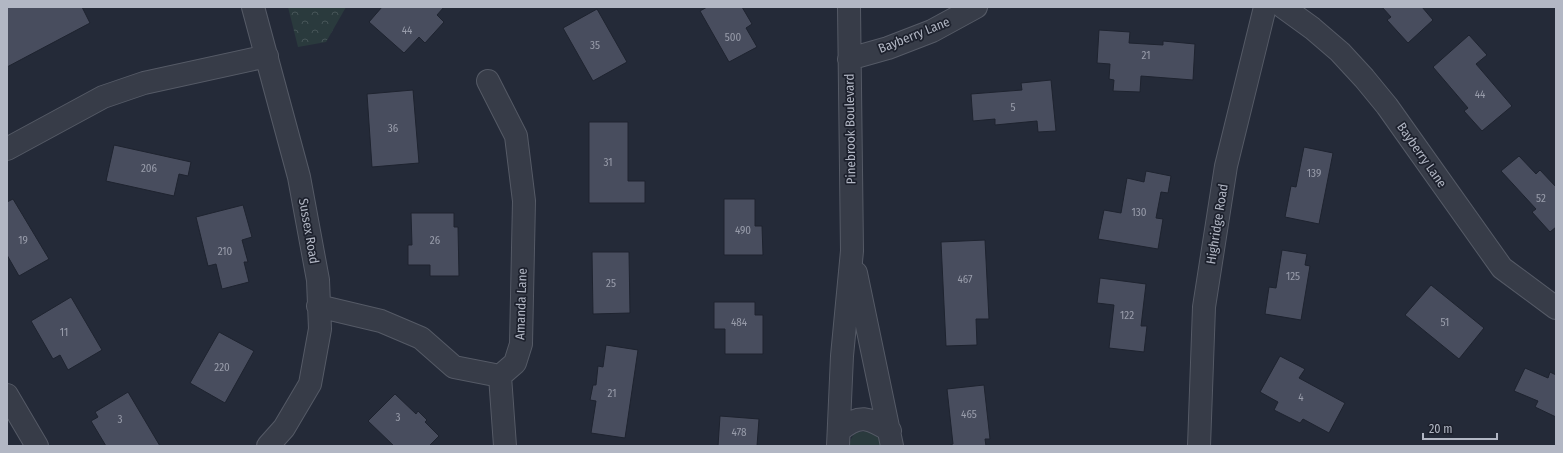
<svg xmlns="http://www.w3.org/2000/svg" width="1563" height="453" viewBox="0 0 1563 453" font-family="'Fira Sans Condensed',sans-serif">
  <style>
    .grass { fill: #2a3a3d }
    .forest { fill: url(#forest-crowns) }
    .building { fill: #484d5e; stroke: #1e232f }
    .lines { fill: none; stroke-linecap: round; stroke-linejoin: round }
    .minor-casing { stroke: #555a66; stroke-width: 24 }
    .minor { stroke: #373c48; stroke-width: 22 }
    .labels { text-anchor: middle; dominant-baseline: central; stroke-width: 3.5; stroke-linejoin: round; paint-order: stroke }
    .number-label { font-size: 11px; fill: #989caa }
    .street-label { font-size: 13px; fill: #b2b7c4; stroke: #1d212d }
  </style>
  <defs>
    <pattern id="forest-crowns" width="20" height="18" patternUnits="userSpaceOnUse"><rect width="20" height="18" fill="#2a3a3d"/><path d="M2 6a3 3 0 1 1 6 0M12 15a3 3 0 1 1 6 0" fill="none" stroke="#465457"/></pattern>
  </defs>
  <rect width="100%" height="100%" fill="#242a38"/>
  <path class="grass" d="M868,431L876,434L882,446H849C852,433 855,432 868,431Z"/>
  <path class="forest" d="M288,7H346L326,42L298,47Z"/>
  <path class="building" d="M7,7H82L90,23L7,67Z
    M382,7H444L437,15L444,22L425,43L419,37L404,53L369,22Z
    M707,7H742L752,24L746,28L757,47L729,62L700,11Z
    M1382,7H1422L1433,20L1408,43L1387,20L1391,17Z
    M597,9L627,62L593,81L563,28Z
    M1099,30L1130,32L1129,43L1163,45V41L1195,44L1193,80L1141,76L1140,92L1113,91L1114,80L1109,79L1110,64L1097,63Z
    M1469,35L1487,55L1476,64L1512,106L1482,131L1464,111L1468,108L1433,67Z
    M1051,80L1056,131L1038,132L1037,121L995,125V119L973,121L971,94L1022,90L1021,83Z
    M413,90L419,163L372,167L367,94Z
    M589,122H628V181H645V203H589Z
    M114,145L191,162L188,176L179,174L174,196L106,181Z
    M1304,147L1333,153L1319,224L1285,217L1291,186L1296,187Z
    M1519,156L1536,174L1540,170L1556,187V227L1550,232L1532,212L1536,209L1501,171Z
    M1146,171L1171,176L1168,193L1161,192L1156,218L1163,219L1158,249L1098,239L1104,210L1121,213L1127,178L1144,182Z
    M13,199L49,259L19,276L7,255V202Z
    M724,199H755V226H762L763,255H724Z
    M243,205L252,237L242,240L248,262H244L249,282L222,289L216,264L208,266L196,217Z
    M411,213H454V227H458L459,276H430V265H408V245H412Z
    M985,240L989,319H976L977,345L946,346L941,242Z
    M1282,250L1307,254L1305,265L1310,266L1301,320L1265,314L1269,287L1276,288Z
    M592,252H629L630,313L593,314Z
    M1100,278L1146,284L1141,326H1147L1144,352L1109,348L1114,305L1097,303Z
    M1431,285L1484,328L1459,359L1405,315Z
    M71,297L102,350L68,370L60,355L53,359L31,321Z
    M714,302H755V315H763V354H725V329H714Z
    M219,332L254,351L225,403L190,383Z
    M606,345L638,350L625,438L591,433L596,401L590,400L593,385H596L598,366L603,367Z
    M1280,356L1305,369L1299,378L1345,403L1329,433L1303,419L1300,423L1274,410L1278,402L1260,392Z
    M1525,368L1548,378L1550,372L1556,375V417L1535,407L1538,401L1514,391Z
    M984,385L990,439H985L986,446H950V445L953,444L947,389Z
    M128,392L160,446H106L91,421L98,417L95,412Z
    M395,394L416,414L418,411L427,420L425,422L439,436L429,446H394L368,421Z
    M720,416L759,419L757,446H718Z"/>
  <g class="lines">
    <g class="minor-casing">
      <path id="minor" d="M253,7L299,177L318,280L320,329L310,384L284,428L268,446
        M1283,7L1312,28L1340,52L1364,78L1387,106L1502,268L1556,308
        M849,59L888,48L932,31L976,7
        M7,149L103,97L144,83L267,56
        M856,273L892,446
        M318,306L381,321L421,338L454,367L500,376L515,363L521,344L524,201L516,136L488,81
        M500,376L505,446
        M7,395L37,446
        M840,430C859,414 869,417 890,431
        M838,446L842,356L852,251L849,7
        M1199,446L1204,307L1226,166L1265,7"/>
    </g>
    <use href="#minor" class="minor"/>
  </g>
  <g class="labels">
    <g class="number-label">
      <text x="407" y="30">44</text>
      <text x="733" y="37">500</text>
      <text x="595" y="45">35</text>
      <text x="1146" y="55">21</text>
      <text x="1480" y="94">44</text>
      <text x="1013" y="107">5</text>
      <text x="393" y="128">36</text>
      <text x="608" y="162">31</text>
      <text x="149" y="168">206</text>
      <text x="1314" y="173">139</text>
      <text x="1541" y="198">52</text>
      <text x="1139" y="212">130</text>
      <text x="743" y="230">490</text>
      <text x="23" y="240">19</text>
      <text x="435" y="240">26</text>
      <text x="225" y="251">210</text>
      <text x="1293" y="276">125</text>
      <text x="965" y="279">467</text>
      <text x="611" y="283">25</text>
      <text x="1127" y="315">122</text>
      <text x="739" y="322">484</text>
      <text x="1445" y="322">51</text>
      <text x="64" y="332">11</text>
      <text x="222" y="367">220</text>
      <text x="612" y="393">21</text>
      <text x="1301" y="397">4</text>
      <text x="969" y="414">465</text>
      <text x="398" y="417">3</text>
      <text x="120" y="419">3</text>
      <text x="739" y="432">478</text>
    </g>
    <g class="street-label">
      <text transform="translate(914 35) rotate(-22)">Bayberry Lane</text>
      <text transform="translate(850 129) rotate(-91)">Pinebrook Boulevard</text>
      <text transform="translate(1422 155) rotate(55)">Bayberry Lane</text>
      <text transform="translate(1217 224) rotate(-81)">Highridge Road</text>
      <text transform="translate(309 231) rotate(80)">Sussex Road</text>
      <text transform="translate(521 304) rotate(-88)">Amanda Lane</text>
    </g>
  </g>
  <rect width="1563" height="453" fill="none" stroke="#b2b7c4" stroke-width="16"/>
  <path d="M1423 433v6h74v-6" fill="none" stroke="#b2b7c4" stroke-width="2"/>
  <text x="1429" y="433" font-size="12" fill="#b2b7c4" stroke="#1d212d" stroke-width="3" paint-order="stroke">20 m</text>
</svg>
